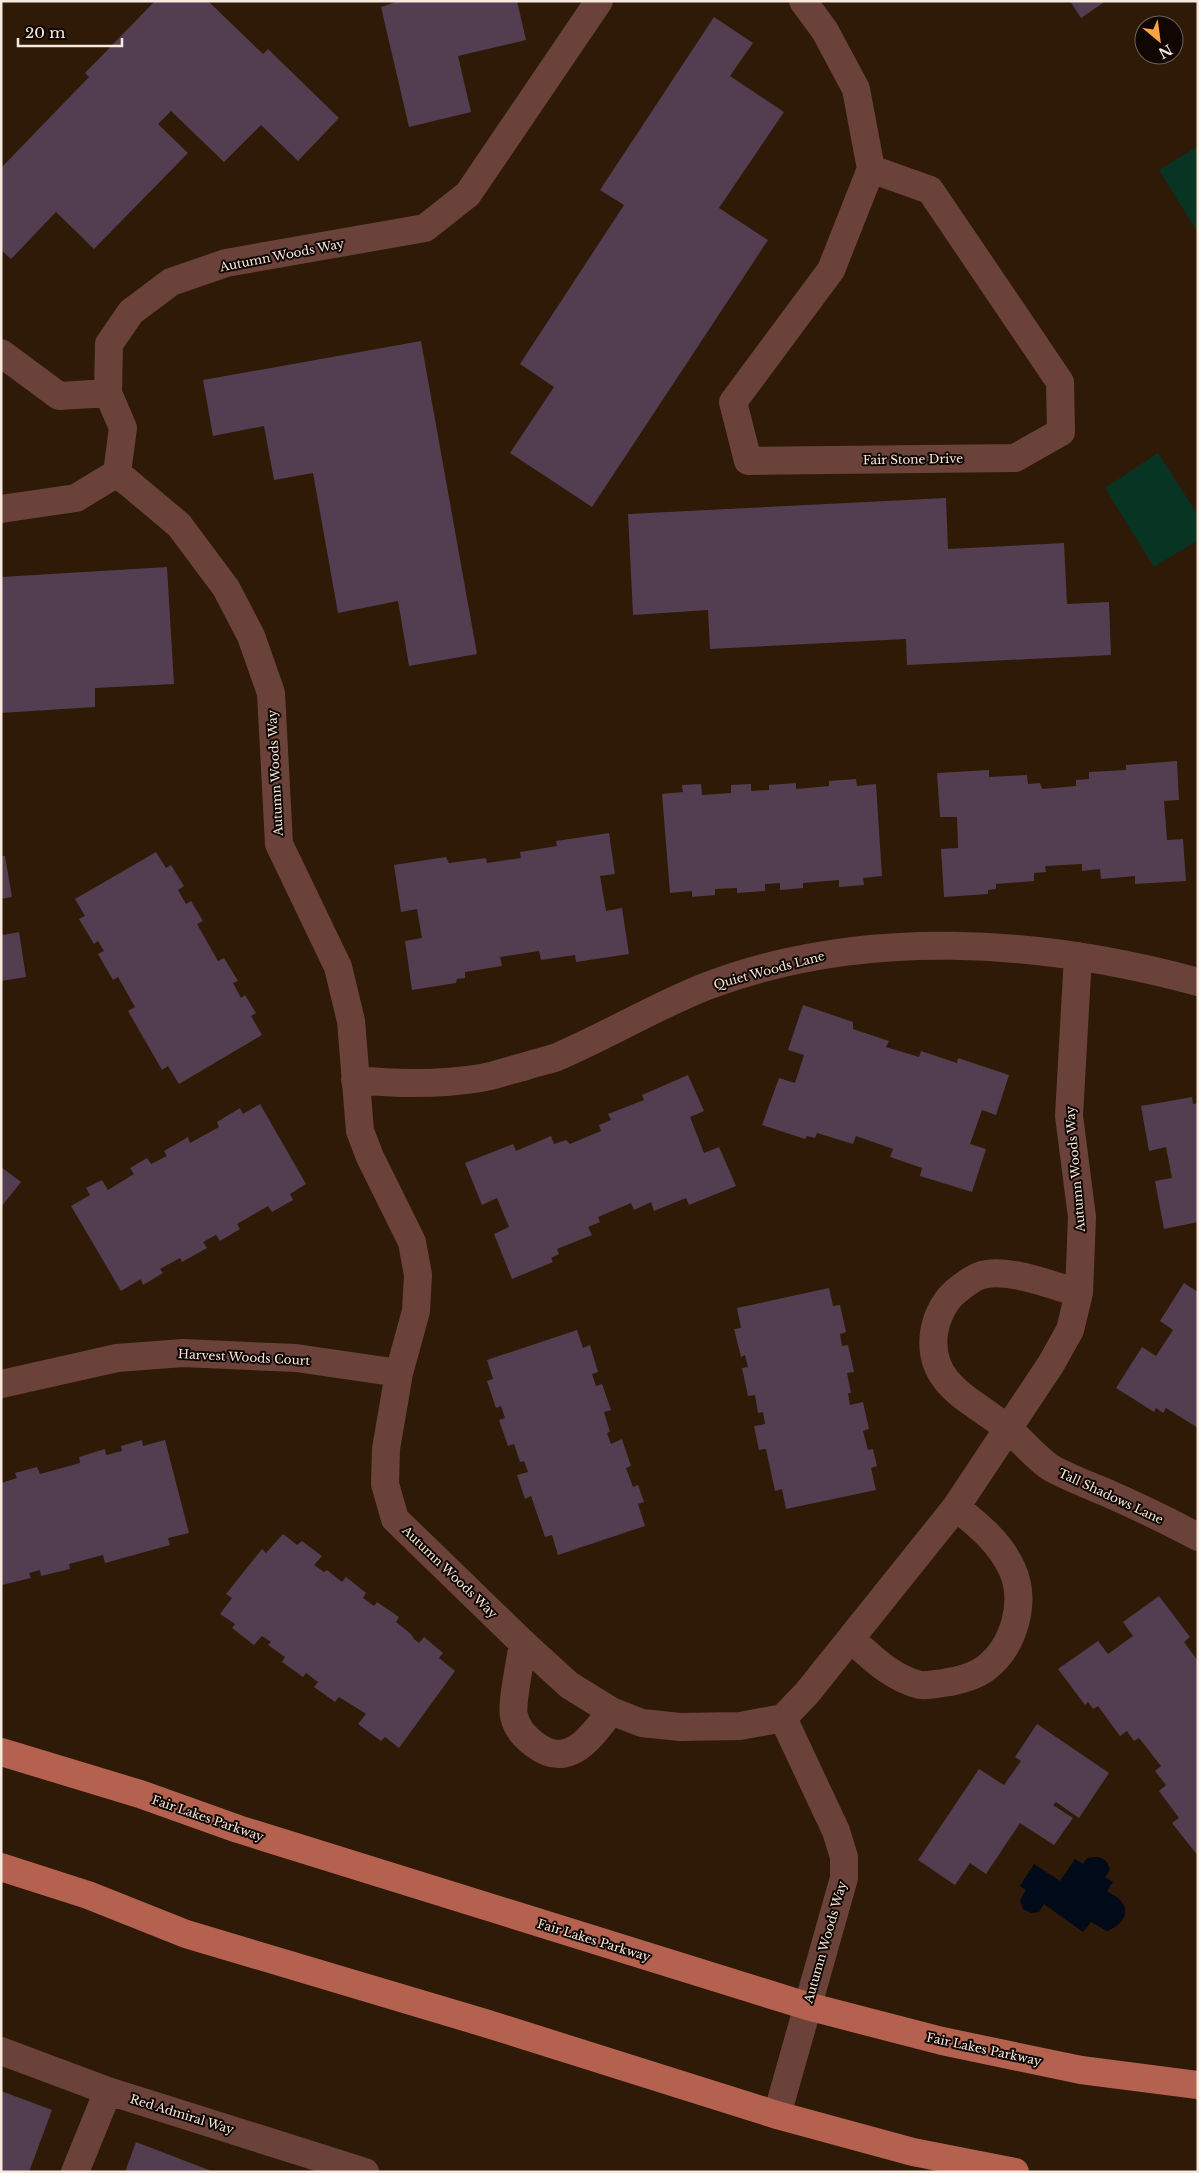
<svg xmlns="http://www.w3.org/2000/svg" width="1199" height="2173" viewBox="0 0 1199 2173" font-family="'Libre Baskerville',serif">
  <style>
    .green { fill: #083423 }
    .water { fill: #000a18 }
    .building { fill: #533d51 }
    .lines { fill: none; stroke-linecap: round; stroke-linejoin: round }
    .minor { stroke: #6b4239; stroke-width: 28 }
    .major { stroke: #b4624f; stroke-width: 28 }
    .labels { text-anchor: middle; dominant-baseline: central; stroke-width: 4; stroke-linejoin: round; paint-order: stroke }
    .street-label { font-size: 12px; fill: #f7e9dd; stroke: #100702 }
  </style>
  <rect width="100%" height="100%" fill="#2e1a07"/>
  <path class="green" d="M1198,146V233L1159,170Z
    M1158,453L1198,515V540L1154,567L1105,488Z"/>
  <path class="water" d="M1096,1857C1105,1858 1108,1862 1110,1870L1105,1877L1113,1882L1107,1891C1111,1894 1118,1897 1121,1901C1132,1914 1119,1927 1107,1931L1091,1922L1083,1932L1044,1904L1039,1912L1031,1913L1023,1909L1020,1900L1026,1890L1020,1886L1034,1864L1060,1881L1075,1859L1083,1864L1087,1858Z"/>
  <path class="building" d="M155,1H208L263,54L268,49L339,118L298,161L261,125L224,162L171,111L158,124L188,153L94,249L56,212L11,259L1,250V168L89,77L85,73Z
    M399,1H517L526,40L458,56L471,112L409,127L381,7Z
    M1070,1H1106L1081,18Z
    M714,17L753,43L730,76L784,112L719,208L768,240L592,507L510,453L554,387L520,364L624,205L600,190Z
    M421,341L477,654L409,666L398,601L338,613L313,473L274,480L264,426L213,436L203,380Z
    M946,498L948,549L1064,543L1067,604L1109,602L1111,655L907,665L906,639L710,649L708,610L633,615L628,514Z
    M167,567L174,684L95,688V707L1,713V577Z
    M1177,761L1179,800L1164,801L1167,840L1183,839L1186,881L1135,884V876L1101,879L1100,869L1082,871V864L1045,866L1046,872L1034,873V881L996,884V889L988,890V894L944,897L941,849L958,848L957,817H940L937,773L989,770V777L1027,775L1028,784L1040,783L1042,789L1076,786V780L1089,779V772L1126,770V765Z
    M856,779L857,786L876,784L882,876L863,878L864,885L839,887V880L803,883V888L780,890V883L765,884V891L737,893V888L715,889V895L692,897V891L670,893L662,794L683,792L682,785L701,784L702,795L731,793V785L751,784V791L769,790V785L796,783V789L829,786V781Z
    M609,833L615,874L600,876L606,911L622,908L629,954L576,962L575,955L541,960L539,951L500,957L502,966L465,972V978L457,979L456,983L412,990L405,941L422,938L417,909L401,912L394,865L446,857L449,863L486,858L487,863L521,858L520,852L557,846L556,841Z
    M156,852L166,868L171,865L184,886L178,890L186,904L191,901L203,921L197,924L218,961L224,958L238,981L233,983L241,998L245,995L256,1013L251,1016L262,1035L179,1084L168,1066L162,1070L128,1011L135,1007L118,977L113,980L98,954L104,951L98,941L94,944L79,919L85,916L75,899Z
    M1,856H5L12,897L1,899Z
    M1,931L3,935L19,932L26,977L1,981Z
    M803,1005L853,1022V1029L889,1041L886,1047L919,1057L921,1051L957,1063L958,1058L1009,1075L996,1115L982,1110L970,1144L986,1149L972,1192L920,1176L922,1168L890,1157L893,1149L856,1136L853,1144L817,1133L815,1138L807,1136L805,1139L762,1125L779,1078L795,1083L804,1055L788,1050Z
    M688,1075L704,1111L690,1117L704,1153L719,1147L736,1186L689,1205L686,1198L654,1211L651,1202L634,1210L631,1203L598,1217L600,1222L588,1227L592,1235L557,1249L559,1254L551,1258L553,1262L512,1279L494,1234L509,1227L497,1198L482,1205L465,1163L513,1144L516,1151L551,1136L554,1144L566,1140L570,1144L601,1131L599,1125L611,1120L608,1114L644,1100L642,1095Z
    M1192,1097L1193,1104L1198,1103V1222L1164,1229L1155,1181L1172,1178L1166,1147L1149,1151L1141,1106Z
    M260,1104L306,1184L290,1194L293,1200L272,1212L268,1206L237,1224L240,1229L220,1241L216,1235L203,1242L207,1248L182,1262L180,1258L160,1269L163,1273L143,1285L141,1279L121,1291L71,1206L90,1195L86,1188L102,1180L108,1190L134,1174L130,1168L147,1158L151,1164L167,1156L164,1151L188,1137L190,1143L219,1127L217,1122L240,1108L243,1114Z
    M1,1167L21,1182L1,1207Z
    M1184,1283L1198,1292V1428L1166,1408L1163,1413L1156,1408L1154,1412L1116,1388L1142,1347L1156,1356L1173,1330L1160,1321Z
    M829,1288L833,1306L840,1305L846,1332L840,1334L842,1346L848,1345L854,1372L847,1373L851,1393H848L850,1405L863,1402L869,1429L863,1431L868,1450L873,1449L877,1466L871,1468L876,1490L786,1509L782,1489L775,1491L766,1449L759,1450L754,1426L765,1424L763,1412L758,1413L755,1395L748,1396L742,1368L748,1367L745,1355L741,1357L734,1329L741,1328L737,1308Z
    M577,1330L583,1348L590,1345L598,1372L592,1374L596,1386L602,1384L611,1410L604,1412L610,1432L607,1433L611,1444L622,1439L631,1466L626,1468L633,1487L638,1485L644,1502L638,1504L645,1526L558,1555L552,1535L545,1537L531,1496L525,1499L517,1475L528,1472L524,1461L520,1462L514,1444L508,1446L499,1420L505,1418L501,1406L496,1408L487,1381L493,1379L487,1360Z
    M142,1440L143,1446L165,1440L189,1533L168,1538L170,1545L105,1563L103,1555L69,1564L70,1569L41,1576L40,1570L29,1573L31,1578L2,1585L1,1483L17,1478L15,1473L37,1467L40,1474L80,1463L79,1457L105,1449L106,1455L122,1451L121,1446Z
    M283,1534L297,1545L302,1541L322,1556L314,1565L324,1572L327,1570L342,1582L346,1577L366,1593L363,1598L374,1606L377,1602L399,1617L396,1622L411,1634L414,1639L419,1643L424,1637L443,1653L439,1658L455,1671L399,1748L385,1737L381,1741L358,1724L366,1714L360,1710L339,1697L335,1702L314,1687L318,1682L306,1673L303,1677L282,1662L285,1657L268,1645L271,1642L262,1636L254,1645L232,1628L235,1624L220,1614L232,1598L226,1594L262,1549L266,1553Z
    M1159,1596L1190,1637L1184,1642L1198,1661V1856L1172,1823L1179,1818L1159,1791L1166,1785L1155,1771L1161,1766L1139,1738L1134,1741L1127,1731L1120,1736L1098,1706L1093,1709L1088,1702L1085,1705L1058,1669L1098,1641L1108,1654L1133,1636L1123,1622Z
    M1037,1724L1109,1773L1079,1818L1056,1802L1053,1805L1073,1818L1054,1845L1020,1823L986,1874L970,1863L955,1885L918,1860L979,1769L1004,1785L1021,1761L1015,1757Z
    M1,2091L52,2110L29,2172H1Z
    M136,2142L214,2172H125Z"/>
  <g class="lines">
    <path class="minor" d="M599,1L468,194L425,228L226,263L171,282L131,312L109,344L108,393L123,428L117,473L179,525L226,588L251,636L271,693L279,844L338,967L351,1021L360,1131L370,1157L412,1242L418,1275L416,1311L399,1373L386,1449L385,1484L395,1519L523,1643L569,1685L611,1711L642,1723L680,1727L740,1726L783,1718L807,1693L956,1507L1051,1364L1070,1330L1079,1293L1082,1217L1069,1116L1078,956
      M803,1L825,31L856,89L871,169L831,270L733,402L748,461L1015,458L1061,432L1060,382L930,190L871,169
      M1,353L59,396L108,393
      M1,509L76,498L117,473
      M355,1080C397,1084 439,1085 481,1078C495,1076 509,1070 523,1067C534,1063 546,1061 557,1057C608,1035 656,1006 707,986C863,927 1040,939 1198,982
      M1079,1293C1053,1286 1005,1266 979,1276C969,1280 961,1287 954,1293C943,1303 936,1319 934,1333C927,1386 975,1401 1008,1429C1023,1441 1037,1460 1053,1469C1070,1478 1088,1485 1105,1492C1137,1506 1168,1521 1198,1537
      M1,1384L117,1358L183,1353L296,1358L399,1373
      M851,1639C872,1658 892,1678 920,1685C927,1686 936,1684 943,1683C957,1681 974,1677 986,1668C1014,1646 1027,1602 1012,1569C1000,1542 978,1525 956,1507
      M523,1643C521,1658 511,1704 514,1716C517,1729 524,1736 534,1744C569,1771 591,1737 611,1711
      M1,2051L108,2091L365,2172
      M777,2115L844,1878V1857L836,1831L783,1718
      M75,2172L108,2091"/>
    <path class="major" d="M1,1752L140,1794L238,1829L807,2006L942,2041L1081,2070L1198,2085
      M1,1867L88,1895L186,1934L488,2024L777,2115L913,2152L1015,2172"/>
  </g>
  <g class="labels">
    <g class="street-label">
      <text transform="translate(282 255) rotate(-11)">Autumn Woods Way</text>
      <text transform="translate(913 459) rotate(-1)">Fair Stone Drive</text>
      <text transform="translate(275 773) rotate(-93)">Autumn Woods Way</text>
      <text transform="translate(769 970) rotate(-15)">Quiet Woods Lane</text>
      <text transform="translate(1075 1169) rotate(-95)">Autumn Woods Way</text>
      <text transform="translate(244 1357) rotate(3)">Harvest Woods Court</text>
      <text transform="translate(1111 1496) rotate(25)">Tall Shadows Lane</text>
      <text transform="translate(450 1572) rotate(44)">Autumn Woods Way</text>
      <text transform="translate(208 1818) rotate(19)">Fair Lakes Parkway</text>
      <text transform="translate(594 1940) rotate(17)">Fair Lakes Parkway</text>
      <text transform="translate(825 1942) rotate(-74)">Autumn Woods Way</text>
      <text transform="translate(984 2049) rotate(12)">Fair Lakes Parkway</text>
      <text transform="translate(182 2114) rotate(17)">Red Admiral Way</text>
    </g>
  </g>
  <rect width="1199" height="2173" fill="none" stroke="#f7e9dd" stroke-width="5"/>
  <g transform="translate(1159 40) rotate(151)"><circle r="24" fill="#100702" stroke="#6c615a"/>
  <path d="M0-4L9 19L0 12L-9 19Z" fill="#f5a345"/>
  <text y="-8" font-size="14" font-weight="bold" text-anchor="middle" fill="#f7e9dd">N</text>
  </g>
  <path d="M18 38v8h104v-8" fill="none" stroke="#f7e9dd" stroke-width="2.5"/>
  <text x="25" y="38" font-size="15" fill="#f7e9dd" stroke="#100702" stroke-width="4" paint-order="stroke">20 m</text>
</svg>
